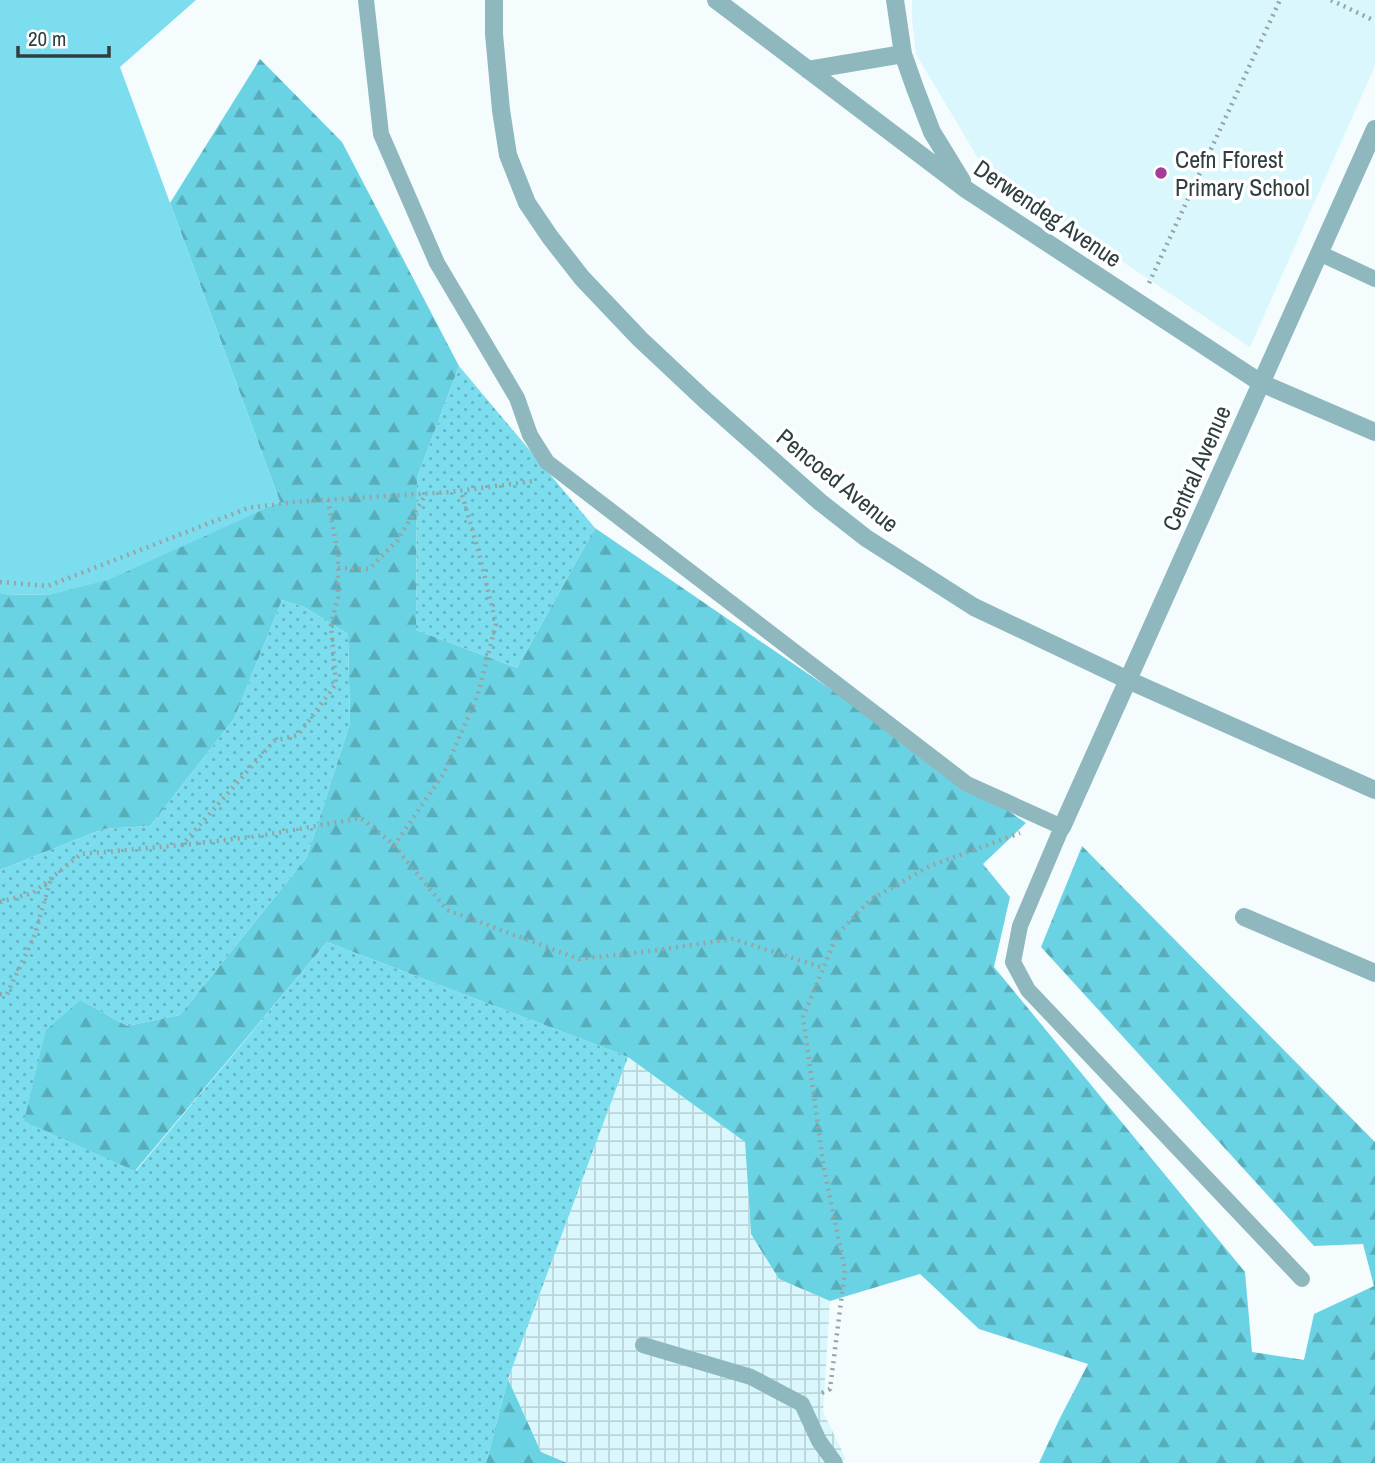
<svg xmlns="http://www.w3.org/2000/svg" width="1375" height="1463" viewBox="0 0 1375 1463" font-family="'Archivo Narrow',sans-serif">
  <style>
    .built { fill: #d9f7fc }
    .industrial { fill: url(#industrial-grid) }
    .grass { fill: url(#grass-dots) }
    .forest { fill: url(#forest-firs) }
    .park { fill: #7bdded }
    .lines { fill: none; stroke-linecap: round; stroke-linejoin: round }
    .path { stroke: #97a3a5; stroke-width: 4.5; stroke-dasharray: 2 5; stroke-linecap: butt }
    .lane { stroke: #8eb7be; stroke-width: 16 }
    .street { stroke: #8eb7be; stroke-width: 18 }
    .poi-dot { fill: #a63b9b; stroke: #fff; stroke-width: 2.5 }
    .labels { text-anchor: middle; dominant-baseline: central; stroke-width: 7; stroke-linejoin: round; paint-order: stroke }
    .poi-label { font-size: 24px; fill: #2e3e41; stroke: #fff; text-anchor: start }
    .street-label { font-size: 24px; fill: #2e3e41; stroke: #fff }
  </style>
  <defs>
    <pattern id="industrial-grid" width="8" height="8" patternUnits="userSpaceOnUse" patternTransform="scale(1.75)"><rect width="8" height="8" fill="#d9f7fc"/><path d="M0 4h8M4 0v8" fill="none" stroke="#bbd5d9"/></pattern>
    <pattern id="grass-dots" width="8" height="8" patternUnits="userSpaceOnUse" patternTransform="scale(1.75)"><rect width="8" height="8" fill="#7bdded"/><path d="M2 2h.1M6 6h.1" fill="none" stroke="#65b5c2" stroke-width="1.8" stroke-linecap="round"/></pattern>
    <pattern id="forest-firs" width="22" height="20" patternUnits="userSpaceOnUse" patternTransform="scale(1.75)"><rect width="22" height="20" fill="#6ad3e3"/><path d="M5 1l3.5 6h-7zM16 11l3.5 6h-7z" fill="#58adba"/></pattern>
  </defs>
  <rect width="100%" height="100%" fill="#f4fcfe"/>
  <path class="built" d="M912,0H1375V66L1250,347L1005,183L993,172L988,175L916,54L912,18Z"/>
  <path class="industrial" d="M628,1057L745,1142L751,1234L779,1279L830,1301L823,1412L846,1459L832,1463H567L541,1452L508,1379Z"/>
  <path class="grass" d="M459,366L595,528L517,668L416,630L417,478Z
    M282,600L304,607L348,634L350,723L307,857L180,1015L127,1026L81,1000L136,1171L327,942L628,1057L508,1379L486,1463H0V870L103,829L150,826L234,719Z"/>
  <path class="forest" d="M260,59L342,142L459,366L417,478L416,630L517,668L595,528L1026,823L983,864L1010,897L994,967L1245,1272L1252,1352L1304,1360L1314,1314L1374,1286L1363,1244L1314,1246L1041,947L1082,846L1375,1142V1463H1039L1060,1418L1088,1364L979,1329L920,1274L830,1301L779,1279L751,1234L745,1142L628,1057L327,942L135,1171L24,1121L46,1030L81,1000L127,1026L180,1015L307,857L350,723L348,634L304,607L282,600L234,719L150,826L103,829L0,870V594L49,595L280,502L170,203Z
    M508,1379L541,1452L567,1463H486Z"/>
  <path class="park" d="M0,0H196L120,67L280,502L108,580L49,595L0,594Z"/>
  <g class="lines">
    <path class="path" d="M1331,0L1375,21
      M1149,283L1280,0
      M338,568L369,569L397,541L426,494
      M0,582L48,586L248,508L295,502L450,492L534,481
      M182,845L259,836L361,818L392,843L447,910L579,959L644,952L733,939L824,968
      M394,846L444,773L478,694L496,624L479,553L461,491
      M0,902L33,893L81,854L182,845L274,741L298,735L336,684L331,625L338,597V554L328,500
      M0,994H7L34,937L51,879
      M822,1393L830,1389L845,1270L824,1169L803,1017L837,935L870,900L930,866L1020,833"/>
    <path class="lane" d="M366,0L381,134L437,263L517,398L530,435L547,462L967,784L1062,827L1020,926L1013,962L1028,990L1302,1279
      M1319,253L1375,279
      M643,1345L751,1377L802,1404L819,1441L835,1463"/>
    <path class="street" d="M494,0V34L501,110L508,155L527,203L550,237L582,278L640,339L705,400L820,502L866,538L974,607L1128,680L1375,790
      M716,0L967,190L1261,383L1375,432
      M895,0L903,54L915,88L932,132L962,181
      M808,70L903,54
      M1062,827L1375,129
      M1244,917L1375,973"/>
  </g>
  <circle class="poi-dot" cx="1161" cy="173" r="7"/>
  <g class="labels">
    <g class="poi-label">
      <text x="1175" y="159">Cefn Fforest<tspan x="1175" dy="28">Primary School</tspan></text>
    </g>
    <g class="street-label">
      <text transform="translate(1048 213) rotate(34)">Derwendeg Avenue</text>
      <text transform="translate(1196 468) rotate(-66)">Central Avenue</text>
      <text transform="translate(838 480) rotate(39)">Pencoed Avenue</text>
    </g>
  </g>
  <path d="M18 46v10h91v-10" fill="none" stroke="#2e3e41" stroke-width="3.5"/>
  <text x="28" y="46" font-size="21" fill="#2e3e41" stroke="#ffffff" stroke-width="5" paint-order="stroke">20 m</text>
</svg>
